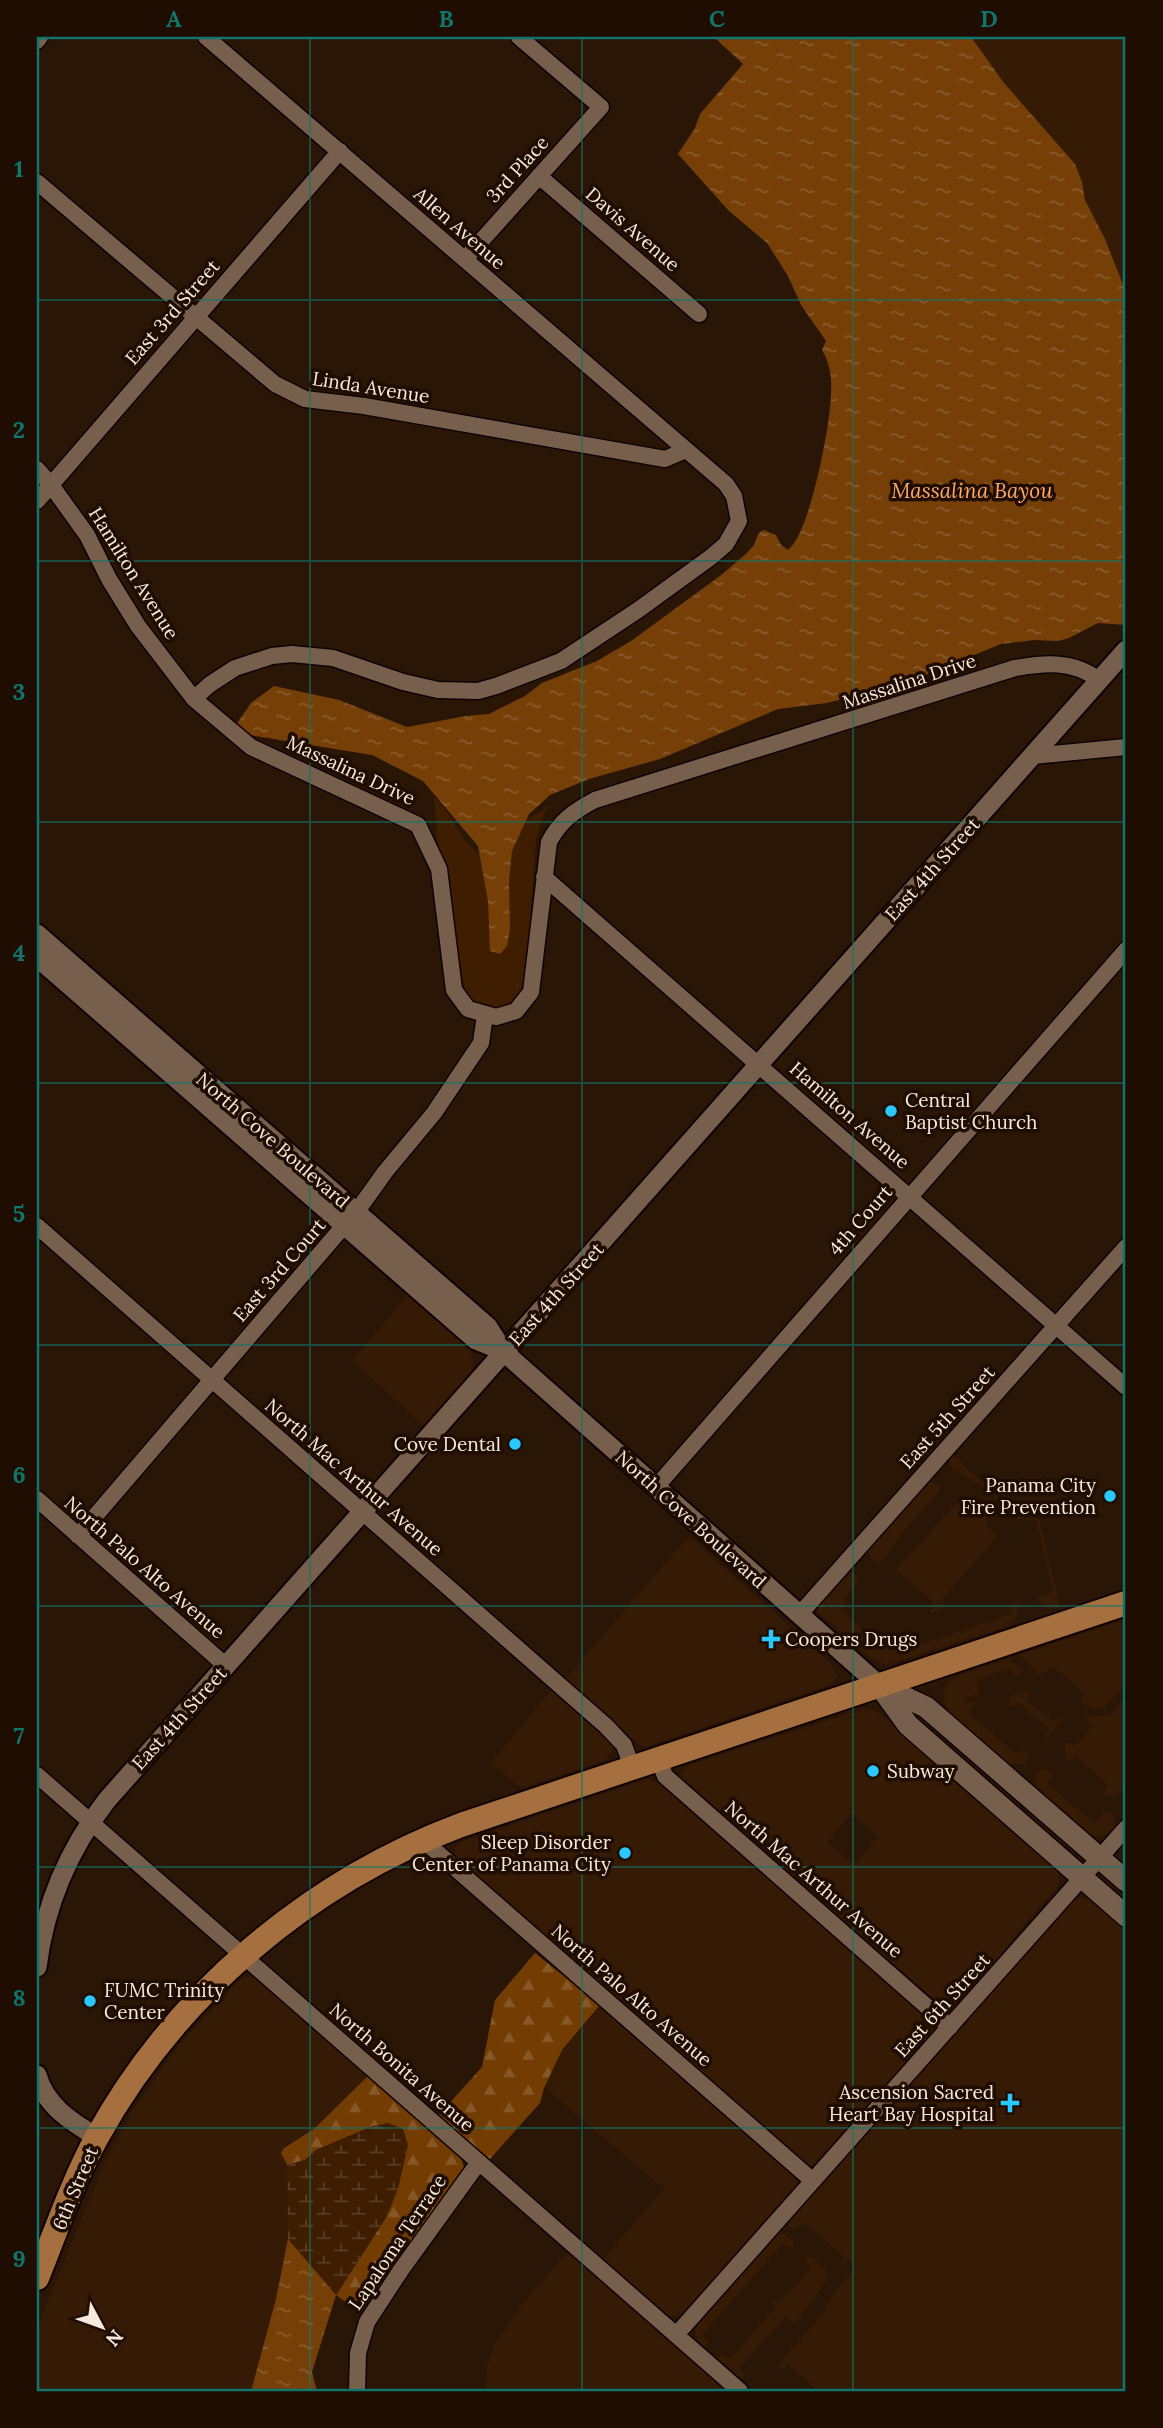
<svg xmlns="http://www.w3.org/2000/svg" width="1163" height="2428" viewBox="0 0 1163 2428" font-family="Lora,serif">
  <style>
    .built { fill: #351b06; fill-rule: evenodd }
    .grass { fill: #3e1d00 }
    .forest { fill: url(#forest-firs) }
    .wetland { fill: url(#wetland-marsh) }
    .water { fill: url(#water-ripples) }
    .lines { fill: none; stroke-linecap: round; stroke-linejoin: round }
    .minor-casing { stroke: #120300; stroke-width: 19 }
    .tertiary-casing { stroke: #120300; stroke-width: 23 }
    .secondary-casing { stroke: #120300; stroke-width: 24 }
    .primary-casing { stroke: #120300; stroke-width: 28 }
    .minor { stroke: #775f4d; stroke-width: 16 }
    .tertiary { stroke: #775f4d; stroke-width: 19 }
    .secondary { stroke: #775f4d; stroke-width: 21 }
    .primary { stroke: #a66f40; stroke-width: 24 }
    .grid { fill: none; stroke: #0f766e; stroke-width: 2; stroke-opacity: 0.55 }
    .poi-dot { fill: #29c8ff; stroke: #200d01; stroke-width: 2.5 }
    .labels { text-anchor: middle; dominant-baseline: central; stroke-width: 7; stroke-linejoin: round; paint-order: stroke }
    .street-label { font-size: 19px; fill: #f7e9df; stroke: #200d01 }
    .poi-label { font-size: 19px; fill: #f7e9df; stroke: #200d01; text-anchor: start }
    .water-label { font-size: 21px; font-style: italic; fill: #fca968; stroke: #200d01 }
    .neatline { fill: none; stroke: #0f766e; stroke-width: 2.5 }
    .grid-label { font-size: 23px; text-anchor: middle; font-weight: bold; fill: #0f766e }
  </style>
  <defs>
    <pattern id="forest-firs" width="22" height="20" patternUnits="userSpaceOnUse" patternTransform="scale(1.75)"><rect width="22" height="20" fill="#723c03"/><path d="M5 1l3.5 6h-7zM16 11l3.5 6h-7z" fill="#875827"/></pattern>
    <pattern id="wetland-marsh" width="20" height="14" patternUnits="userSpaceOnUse" patternTransform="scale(1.75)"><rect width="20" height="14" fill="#3e1d00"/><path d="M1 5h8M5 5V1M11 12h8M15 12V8" fill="none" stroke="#5b3e25"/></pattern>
    <pattern id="water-ripples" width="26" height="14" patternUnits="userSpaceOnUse" patternTransform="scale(1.75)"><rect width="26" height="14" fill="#763f08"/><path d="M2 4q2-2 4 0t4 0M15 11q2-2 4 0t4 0" fill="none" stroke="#8a5b2c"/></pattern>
  </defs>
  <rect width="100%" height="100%" fill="#2a1607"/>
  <path class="built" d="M971,37H1126V292L1105,239L1085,200L1075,164L1004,83Z
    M408,1295L470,1349L474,1363L471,1373L426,1427L352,1361Z
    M951,1454L1021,1517L1039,1519L1060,1608L1047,1609L1037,1601L1038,1597L1053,1592L1037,1521L1018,1519L981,1485L952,1469L949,1461Z
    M931,1482L939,1485L940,1490L902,1533L884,1560L879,1563L872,1560L869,1552L870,1545L922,1486Z
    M963,1496H971L980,1504L979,1513H986L987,1521L985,1524L998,1536L941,1600L946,1607L929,1614L935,1604L896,1570Z
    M689,1536L831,1664L837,1676L834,1682L827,1686L648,1746H642L615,1726L564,1681Z
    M851,1573L857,1575L860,1579L844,1599L846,1602L840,1610L885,1649L893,1641L897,1652L1012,1614L1011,1606L1013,1602L1018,1604V1609L1015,1618L1008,1626L885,1665L870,1657L818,1612L819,1602L844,1574Z
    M1126,1619V1685L1103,1709L1080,1704L1085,1694L1053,1666L1045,1673L1038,1674L1020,1655L1008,1660L1021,1667L1022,1672L1019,1676H1016L1012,1668L977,1679L979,1693L964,1698L965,1703L977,1701L969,1713L1017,1755L1023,1749L1027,1751L1029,1758L1024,1763L1009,1764L1037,1788L1036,1774L1041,1770L1047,1769L1053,1775L1047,1783L1094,1823L1106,1811L1114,1815L1115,1827L1126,1815L1108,1834L1095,1837L1089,1834L1046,1796L950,1712L944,1700V1693L949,1682L960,1675Z
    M553,1688L602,1731L612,1744L613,1749L606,1760L521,1788L491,1763Z
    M1031,1690L1032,1692L1026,1700L1055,1723L1062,1716L1065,1717L1045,1739L1044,1737L1050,1729L1017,1702L1012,1706L1009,1703L1012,1696Z
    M1126,1697V1785L1117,1795L1110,1796L1103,1793L1108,1785L1076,1756L1071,1761L1066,1760L1064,1744L1069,1742L1075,1746L1093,1726L1085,1718L1086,1715L1099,1717L1109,1715Z
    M866,1708L876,1711L909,1738L1059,1873V1883L1056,1889L1014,1936L1000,1960L956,2010L944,2008L682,1777L683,1770L691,1764ZM851,1814L878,1837L854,1865L827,1842Z
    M647,1779L664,1786L689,1808L897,1991L929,2021L931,2027L928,2038L812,2166H809L746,2113L458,1862L455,1856V1848L461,1842Z
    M1079,1898L1092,1900L1126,1930V2391H818L788,2364L781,2370L777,2366L823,2314L833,2294L856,2267L848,2260L841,2268L843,2256L804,2223L794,2230L787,2224L781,2231L793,2241L794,2246L790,2248L783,2243L702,2335L708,2342L704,2347L717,2359L722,2354L730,2359L775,2308L770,2298L780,2303L811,2267L805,2262L806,2257L811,2256L826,2270L827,2278L812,2302L794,2323L786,2316L739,2368L745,2375L741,2380L754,2391L699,2342L695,2333L698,2324L1012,1968L1071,1902Z
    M249,1976L257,1979L369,2075L314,2129L284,2147L282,2153L287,2165L288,2239L276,2299L251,2391H37V2328L107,2157L133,2110L178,2046L228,1992L241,1979Z
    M602,2005L798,2179V2183L681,2315L671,2316L665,2313L602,2260L664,2189L536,2080Z
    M569,2253L572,2255L728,2391H486L487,2366L495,2343L531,2293L561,2260Z"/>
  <path class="grass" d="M434,797C454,815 462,846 486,858L514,828L552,804L545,811L536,840L525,987L510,1006L498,1009L475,1003L464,989L448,880L438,851Z"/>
  <path class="forest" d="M535,1953L600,2005L562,2050L544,2088L540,2103L489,2160L438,2116L482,2067L495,2000Z
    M369,2075L459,2153L464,2167L364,2315L336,2295L387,2216L373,2126L316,2150L305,2160L287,2165L281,2153L284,2148L314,2129Z"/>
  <path class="wetland" d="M388,2123L403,2129L408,2145L398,2189L387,2216L336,2295L288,2239L287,2165L305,2160L316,2150L373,2126Z"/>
  <path class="water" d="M714,37H971L1004,83L1075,164L1082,182L1085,200L1105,239L1126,292V625L1098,623L1069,638L1058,641L1034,640L1001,644L908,682L827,703L778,709L660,759L589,779L550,795L529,814L512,851L509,881L510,929L507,946L500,954L490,951L488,901L478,846L423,781L372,755L244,734L234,728L251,703L274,686L339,700L407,727L466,716L489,714L525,696L542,683L597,661L631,641L720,576L747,553L754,545L758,534L763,530L776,535L781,545L788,550C810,534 831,422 831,393C832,378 830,363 822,350L826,341L801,305L788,276L767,243L729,211L678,154L695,128L700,114L743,64Z
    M288,2239L336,2295L312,2372L317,2391H251L276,2299Z"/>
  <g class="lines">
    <g class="minor-casing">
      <path id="minor" d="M37,41L40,37
        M539,176L699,314
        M37,182L275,384L305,399L364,406L665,459L686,450
        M465,259L601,107L519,37
        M37,469L51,485L87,535L109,579L138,626L194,699L251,747L418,825L439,869L454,990L468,1009L496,1017L516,1011L531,992L549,842C560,821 574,811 595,800L1015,668C1045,663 1073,660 1099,680
        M37,501L340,151
        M194,699L209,685L235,668L272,656L292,654L333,658L403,682L438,690L478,691L496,686L561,661L638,610L711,557L726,544L739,521L734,496L726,484L206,37
        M1032,756L1126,747
        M544,877L1126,1387
        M37,1226L606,1726L624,1745L632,1767
        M656,1487L1126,950
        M37,1499L225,1665
        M78,1536L360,1207L385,1172L434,1113L481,1043L485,1015
        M799,1615L1126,1247
        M658,1758L665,1776L950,2027
        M37,1775L740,2391
        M423,1840L813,2181
        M676,2335L1126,1828
        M357,2391L358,2353L367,2322L401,2270L479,2162"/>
    </g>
    <g class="tertiary-casing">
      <path id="tertiary" d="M37,934L488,1327L504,1352L879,1685
        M37,957L476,1340L503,1351
        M37,1967C45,1904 68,1850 107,1800L1126,650
        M37,2075C45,2105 71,2122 97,2137"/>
    </g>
    <g class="secondary-casing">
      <path id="secondary" d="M879,1685L908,1725L1126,1916
        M881,1686L926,1707L1126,1881"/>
    </g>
    <g class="primary-casing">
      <path id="primary" d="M37,2278C56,2231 73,2181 97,2137C176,1994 309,1882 461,1825L1126,1603"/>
    </g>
    <use href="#minor" class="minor"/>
    <use href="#tertiary" class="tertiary"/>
    <use href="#secondary" class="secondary"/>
    <use href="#primary" class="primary"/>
  </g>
  <path class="grid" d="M310,37V2391M582,37V2391M853,37V2391M37,300H1126M37,561H1126M37,822H1126M37,1083H1126M37,1345H1126M37,1606H1126M37,1867H1126M37,2128H1126"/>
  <g class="poi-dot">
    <circle cx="891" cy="1111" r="7"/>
    <circle cx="515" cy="1444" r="7"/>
    <circle cx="1110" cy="1496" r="7"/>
    <path d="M767.5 1628.5h7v7h7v7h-7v7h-7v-7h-7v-7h7z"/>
    <circle cx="873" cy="1771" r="7"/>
    <circle cx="625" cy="1853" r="7"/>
    <circle cx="90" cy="2001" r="7"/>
    <path d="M1006.5 2092.5h7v7h7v7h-7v7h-7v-7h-7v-7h7z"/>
  </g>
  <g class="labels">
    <g class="street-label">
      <text transform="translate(517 169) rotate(-48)">3rd Place</text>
      <text transform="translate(460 228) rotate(41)">Allen Avenue</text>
      <text transform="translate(633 229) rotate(41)">Davis Avenue</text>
      <text transform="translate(172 312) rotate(-49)">East 3rd Street</text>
      <text transform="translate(371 387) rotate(9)">Linda Avenue</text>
      <text transform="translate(134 573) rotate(58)">Hamilton Avenue</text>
      <text transform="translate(909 681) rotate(-18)">Massalina Drive</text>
      <text transform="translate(351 770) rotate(25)">Massalina Drive</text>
      <text transform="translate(932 869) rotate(-48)">East 4th Street</text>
      <text transform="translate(850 1115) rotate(41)">Hamilton Avenue</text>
      <text transform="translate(273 1140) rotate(41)">North Cove Boulevard</text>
      <text transform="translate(860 1220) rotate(-49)">4th Court</text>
      <text transform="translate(279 1270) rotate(-49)">East 3rd Court</text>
      <text transform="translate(556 1294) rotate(-48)">East 4th Street</text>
      <text transform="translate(947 1417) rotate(-48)">East 5th Street</text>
      <text transform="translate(354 1477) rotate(41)">North Mac Arthur Avenue</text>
      <text transform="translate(691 1519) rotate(42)">North Cove Boulevard</text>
      <text transform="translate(145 1567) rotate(41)">North Palo Alto Avenue</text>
      <text transform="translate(179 1718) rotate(-48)">East 4th Street</text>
      <text transform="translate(814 1879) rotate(41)">North Mac Arthur Avenue</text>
      <text transform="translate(632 1995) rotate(41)">North Palo Alto Avenue</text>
      <text transform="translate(942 2005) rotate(-48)">East 6th Street</text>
      <text transform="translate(402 2067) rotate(41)">North Bonita Avenue</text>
      <text transform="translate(75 2188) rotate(-67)">6th Street</text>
      <text transform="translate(397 2242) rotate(-56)">Lapaloma Terrace</text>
    </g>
    <g class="poi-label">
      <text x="905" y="1100">Central<tspan x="905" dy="22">Baptist Church</tspan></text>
      <text x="501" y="1444" text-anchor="end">Cove Dental</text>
      <text x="1096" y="1485" text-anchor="end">Panama City<tspan x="1096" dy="22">Fire Prevention</tspan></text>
      <text x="785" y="1639">Coopers Drugs</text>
      <text x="887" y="1771">Subway</text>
      <text x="611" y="1842" text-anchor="end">Sleep Disorder<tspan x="611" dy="22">Center of Panama City</tspan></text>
      <text x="104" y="1990">FUMC Trinity<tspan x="104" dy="22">Center</tspan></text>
      <text x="994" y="2092" text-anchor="end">Ascension Sacred<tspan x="994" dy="22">Heart Bay Hospital</tspan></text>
    </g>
    <g class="water-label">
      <text x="972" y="490">Massalina Bayou</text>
    </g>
  </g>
  <rect width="1163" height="2428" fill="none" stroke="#200d01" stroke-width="77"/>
  <g transform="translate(102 2327) rotate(131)" stroke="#200d01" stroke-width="5" paint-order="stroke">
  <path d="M0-5L12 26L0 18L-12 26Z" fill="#f7e9df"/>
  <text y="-10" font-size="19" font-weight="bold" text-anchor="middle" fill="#f7e9df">N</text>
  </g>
  <rect x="38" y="38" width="1086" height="2352" class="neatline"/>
  <g class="grid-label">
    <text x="174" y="27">A</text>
    <text x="446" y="27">B</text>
    <text x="717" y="27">C</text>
    <text x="989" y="27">D</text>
    <text x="19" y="177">1</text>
    <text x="19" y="438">2</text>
    <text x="19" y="700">3</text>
    <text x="19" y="961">4</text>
    <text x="19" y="1222">5</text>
    <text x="19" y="1483">6</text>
    <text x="19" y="1744">7</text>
    <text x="19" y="2006">8</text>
    <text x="19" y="2267">9</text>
  </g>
</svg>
